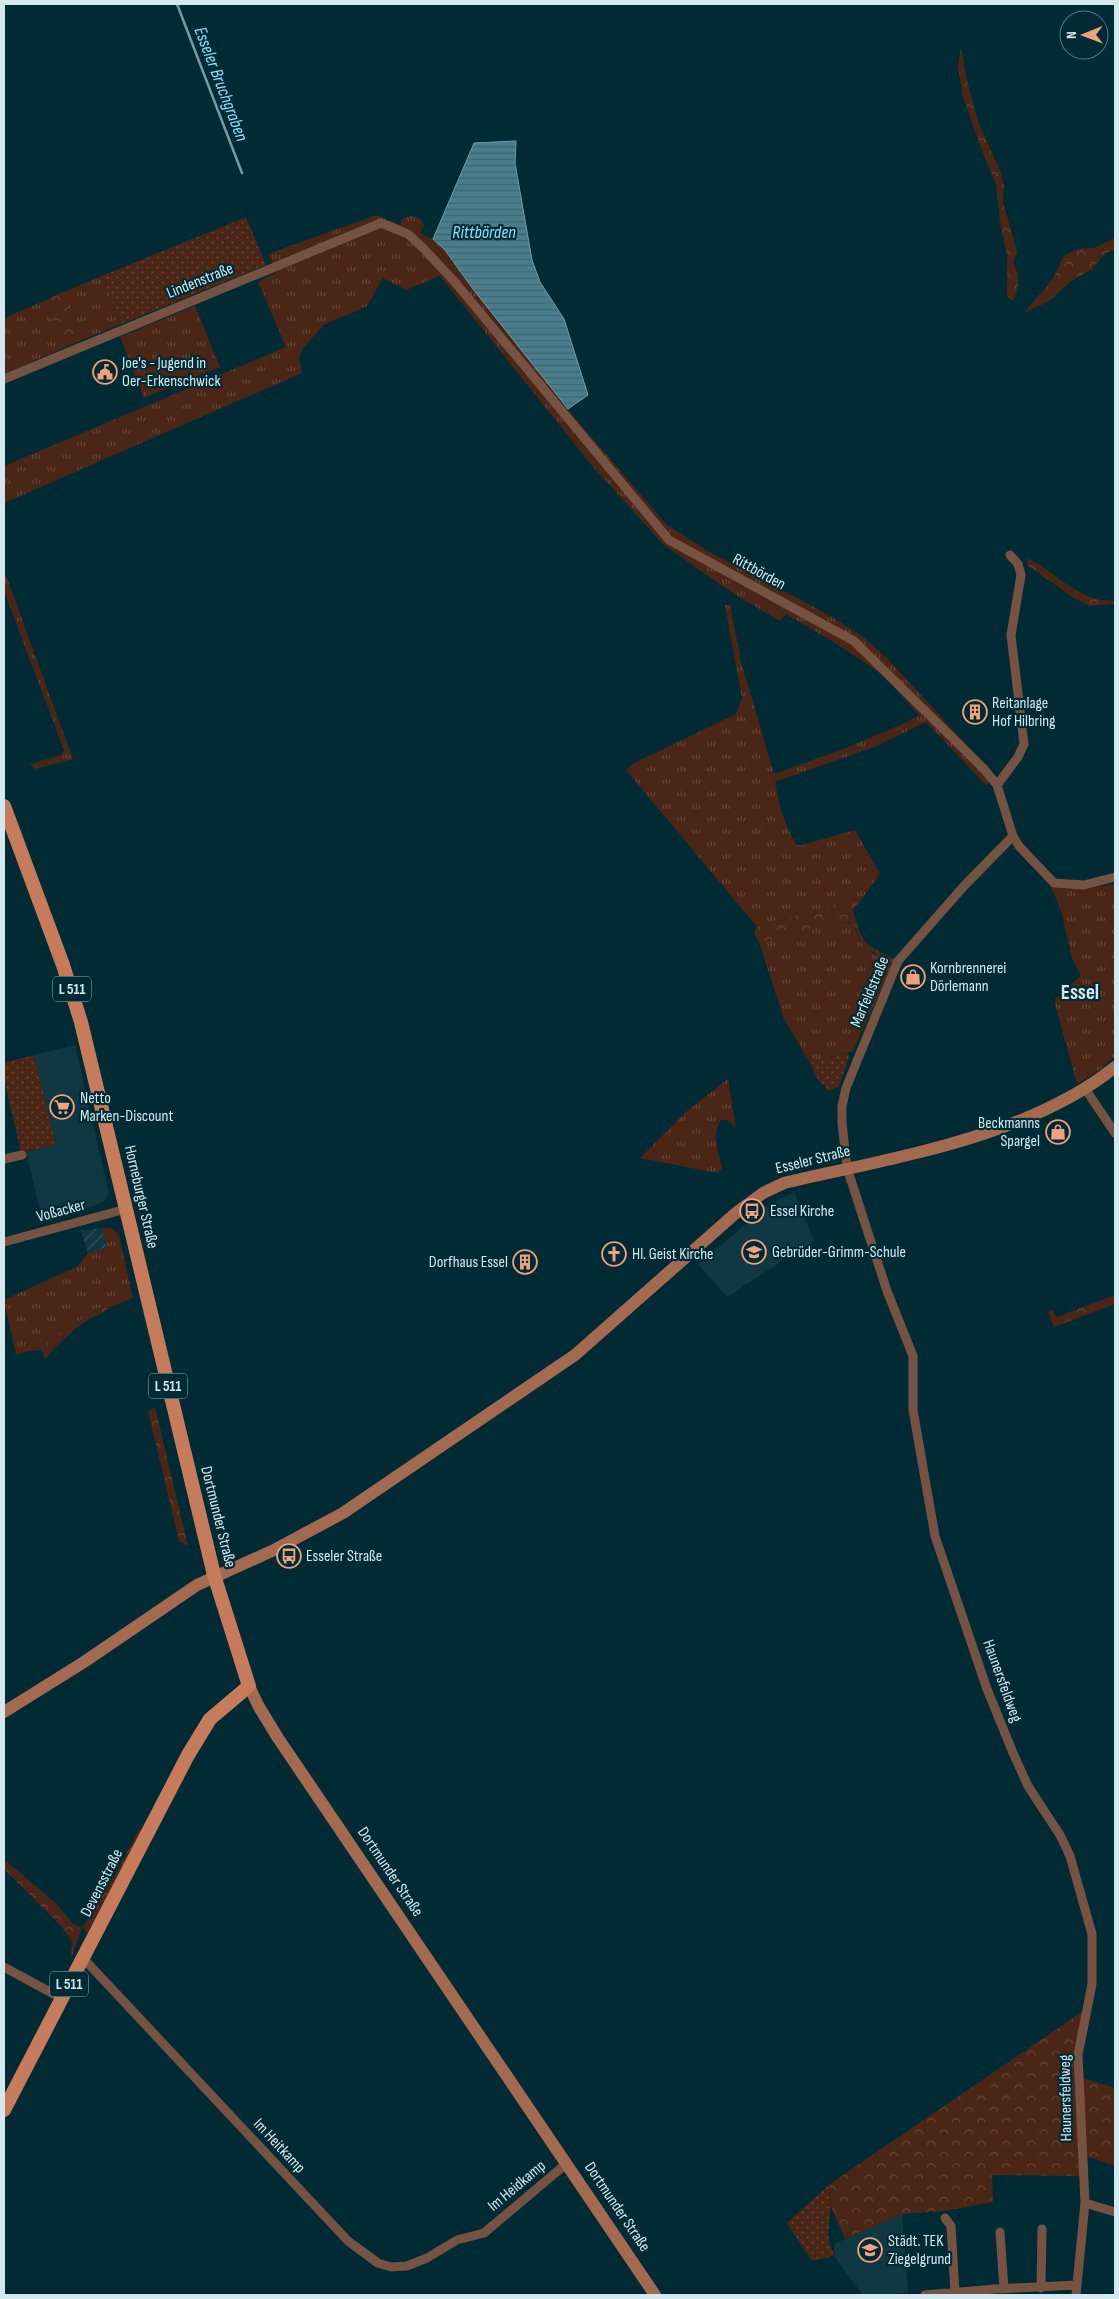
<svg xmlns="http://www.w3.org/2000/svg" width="1119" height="2299" viewBox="0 0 1119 2299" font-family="'Sofia Sans Condensed',sans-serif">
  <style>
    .built { fill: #103842 }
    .industrial { fill: url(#industrial-furrows) }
    .grass { fill: url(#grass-tufts) }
    .forest { fill: url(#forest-crowns) }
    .park { fill: url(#park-dots) }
    .water { fill: url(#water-rules); stroke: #719daa }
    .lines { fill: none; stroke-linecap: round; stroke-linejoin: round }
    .stream { stroke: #719daa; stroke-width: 2.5 }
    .street { stroke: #765242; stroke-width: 9 }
    .secondary { stroke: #a36a50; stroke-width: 12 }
    .primary { stroke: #c67c5b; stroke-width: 14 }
    .labels { text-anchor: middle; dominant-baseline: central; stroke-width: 4.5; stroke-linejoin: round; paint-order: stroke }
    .shield { fill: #002b35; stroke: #94afb7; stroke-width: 1 }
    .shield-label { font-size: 15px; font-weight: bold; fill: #d3e8ef }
    .street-label { font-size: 16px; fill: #d3e8ef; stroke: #002b35 }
    .poi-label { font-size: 16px; fill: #d3e8ef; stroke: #002b35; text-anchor: start }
    .water-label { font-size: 18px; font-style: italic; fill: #89e1fb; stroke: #002b35 }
    .district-label { font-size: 21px; font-weight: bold; fill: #d3e8ef; stroke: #002b35 }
  </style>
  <defs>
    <pattern id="industrial-furrows" width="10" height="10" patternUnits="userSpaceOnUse" patternTransform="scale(1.25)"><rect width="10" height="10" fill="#103842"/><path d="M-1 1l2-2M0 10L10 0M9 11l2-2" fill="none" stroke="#32555e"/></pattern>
    <pattern id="grass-tufts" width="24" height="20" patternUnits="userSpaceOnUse" patternTransform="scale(1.25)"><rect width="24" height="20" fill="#4b2616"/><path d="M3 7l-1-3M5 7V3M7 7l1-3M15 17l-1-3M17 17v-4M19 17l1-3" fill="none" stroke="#644638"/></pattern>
    <pattern id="forest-crowns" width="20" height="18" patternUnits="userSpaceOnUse" patternTransform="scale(1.25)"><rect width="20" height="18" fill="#4b2616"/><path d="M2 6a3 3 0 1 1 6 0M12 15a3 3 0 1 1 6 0" fill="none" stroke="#644638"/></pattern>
    <pattern id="park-dots" width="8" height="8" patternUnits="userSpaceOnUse" patternTransform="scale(1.25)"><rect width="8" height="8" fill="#4b2616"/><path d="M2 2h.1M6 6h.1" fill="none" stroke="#644638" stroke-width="1.8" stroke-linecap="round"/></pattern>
    <pattern id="water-rules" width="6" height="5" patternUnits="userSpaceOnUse" patternTransform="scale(1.25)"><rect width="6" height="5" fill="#477d8c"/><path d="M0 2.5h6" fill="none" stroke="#43646d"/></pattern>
  </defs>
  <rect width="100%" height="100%" fill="#002b35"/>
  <path class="built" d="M75,1045L109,1194L105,1200L94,1206L43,1222L26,1152L56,1144L34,1055Z
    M794,1192L814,1240L727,1297L698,1264L769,1205Z
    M902,2214L908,2292L885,2295H863L834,2256V2244Z"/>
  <path class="industrial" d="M102,1228L107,1247L88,1253L81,1231Z"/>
  <path class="grass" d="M376,215L401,225V220C409,214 421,214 424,226L420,233L433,239L445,250L564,405L666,524L708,551L827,614L862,636L886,657L996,777L986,785L926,722L874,747L775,782C779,805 784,825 797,845H802L855,830L880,874L864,896L757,927L626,770L632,764L736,714L742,699L725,605H730L741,661L774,774L846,748L905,723L919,715L883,675L835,643L786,614L780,621L734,594L664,545L593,467L440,276L406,290L383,278L367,306L324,325L304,347L299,357L302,373L4,503V466L286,347L258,282L277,272L268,254Z
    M102,276L121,324L82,340L63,292Z
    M44,301L64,348L4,374V318Z
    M195,306L220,367L144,398L120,337Z
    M4,570L73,759L35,769L30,764L61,755L64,750L4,591Z
    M1115,884V1056L1101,1069L1077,1084L1055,1004V999L1081,976L1072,958L1061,910L1050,885L1083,889Z
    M838,922L853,924L860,941L872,953L893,963L853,1051L810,1063L784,1019L759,942Z
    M728,1079L736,1128L727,1120H721C711,1134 719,1153 722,1168L717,1173L640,1158L687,1111Z
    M102,1228C111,1226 115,1229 119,1236L133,1298L109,1308L100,1307L84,1319L64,1328L42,1350L29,1351L16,1355L4,1300L78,1266L88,1253L107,1247Z"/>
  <path class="forest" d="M961,45L966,77L978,121L1001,173L1004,187L1003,202L1017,252L1013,263C1021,276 1019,287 1013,301L1007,296V254L1000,222L996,184L983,153L963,97L958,66Z
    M1115,238V249L1105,254L1091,270L1072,280L1049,301L1023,314L1052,280L1064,256L1078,249L1094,248Z
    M63,292L82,340L64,348L44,301Z
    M1028,558C1056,573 1081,603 1115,601V604L1089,606L1074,598L1027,565Z
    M864,896L853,910C863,946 862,942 894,959L893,963L863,947L855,927L849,922L829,924L761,942H759L754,933L757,927Z
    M1115,1295V1304L1054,1327L1048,1313L1051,1309L1057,1317Z
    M100,1307L109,1308C102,1314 94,1316 86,1321C72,1330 56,1347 45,1359L42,1350L64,1328L84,1319Z
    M155,1407L188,1546L179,1541L148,1411Z
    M140,1828L141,1832L87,1933L82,1927L71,1959L72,1942L62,1927L4,1869V1859L57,1904L72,1923L82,1928L115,1875Z
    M1089,2007L1083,2038L1079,2077L1115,2088V2166L1087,2156H1080L1081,2176L992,2175L993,2202L944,2211L902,2214L845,2239L831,2206L830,2184Z"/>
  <path class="park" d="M246,217L266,265L121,324L102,276Z
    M848,1053L849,1057L839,1086L829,1091L817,1078L810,1063Z
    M34,1055L56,1144L21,1153L4,1078V1063Z
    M830,2184L831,2206L828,2237L834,2256L812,2261L787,2223Z"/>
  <path class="water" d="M516,141L515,163L532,260L540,282L564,319L588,395L568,409L473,289L445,250L433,239L474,143Z"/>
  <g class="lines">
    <path class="stream" d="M177,4L242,173"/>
    <path class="street" d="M4,379L381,223L408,234L423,248L454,281L669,540L854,641L984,769L997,785L1013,836L1019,846L1054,883L1084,885L1115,877
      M997,785L1018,757L1024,744L1011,635L1021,575L1018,564L1010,555
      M1013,836L964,886L898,961L846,1088L842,1106V1123L847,1168L887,1291L913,1356V1410L935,1536L987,1689L1013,1753L1028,1786L1060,1835L1070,1856L1092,1934V1984L1078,2055L1085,2203L1076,2295
      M1086,1090L1115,1133
      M4,1159L22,1155
      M4,1242L126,1209
      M83,1958L348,2241L378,2263L391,2267L407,2266L427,2258L457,2240L484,2233L566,2164
      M4,1967L61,1998
      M1085,2203L1115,2212
      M945,2218L951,2226L955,2293
      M1000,2232L1004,2289
      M1041,2288L1042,2229
      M925,2295L995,2289L1077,2285"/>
    <path class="secondary" d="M249,1686L259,1707L278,1738L655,2295
      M4,1712L84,1662L197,1585L274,1550L343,1513L575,1355L737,1212L763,1193L784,1183C891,1158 1029,1137 1115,1067"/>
    <path class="primary" d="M4,806L63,965L81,1022L214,1575L249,1686L210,1719L188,1755L4,2110"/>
  </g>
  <defs>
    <g id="civic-ring" transform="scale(1.25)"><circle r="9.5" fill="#002b35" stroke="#f1a17d" stroke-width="1.5"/><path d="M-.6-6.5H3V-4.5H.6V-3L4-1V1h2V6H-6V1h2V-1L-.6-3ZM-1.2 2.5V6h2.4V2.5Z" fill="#f1a17d"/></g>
    <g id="building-ring" transform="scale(1.25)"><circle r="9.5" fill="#002b35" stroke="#f1a17d" stroke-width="1.5"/><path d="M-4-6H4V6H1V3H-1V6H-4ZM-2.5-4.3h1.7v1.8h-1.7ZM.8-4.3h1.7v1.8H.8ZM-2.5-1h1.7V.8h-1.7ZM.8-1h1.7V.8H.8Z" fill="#f1a17d"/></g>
    <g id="shop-ring" transform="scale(1.25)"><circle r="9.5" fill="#002b35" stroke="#f1a17d" stroke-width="1.5"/><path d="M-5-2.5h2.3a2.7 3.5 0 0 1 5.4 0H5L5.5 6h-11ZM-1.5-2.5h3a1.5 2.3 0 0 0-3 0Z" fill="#f1a17d"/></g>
    <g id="supermarket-ring" transform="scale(1.25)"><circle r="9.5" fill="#002b35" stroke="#f1a17d" stroke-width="1.5"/><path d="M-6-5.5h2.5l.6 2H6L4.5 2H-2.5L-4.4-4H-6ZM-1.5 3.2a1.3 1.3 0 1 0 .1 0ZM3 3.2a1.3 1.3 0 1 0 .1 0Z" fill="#f1a17d"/></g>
    <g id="bus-ring" transform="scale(1.25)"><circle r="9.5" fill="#002b35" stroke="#f1a17d" stroke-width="1.5"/><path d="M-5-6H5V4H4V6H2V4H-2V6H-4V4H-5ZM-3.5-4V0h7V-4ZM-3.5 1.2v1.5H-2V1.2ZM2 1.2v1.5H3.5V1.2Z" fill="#f1a17d"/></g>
    <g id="school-ring" transform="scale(1.25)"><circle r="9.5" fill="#002b35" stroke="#f1a17d" stroke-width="1.5"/><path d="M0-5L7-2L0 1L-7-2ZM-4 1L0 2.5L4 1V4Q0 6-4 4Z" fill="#f1a17d"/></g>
    <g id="church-ring" transform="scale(1.25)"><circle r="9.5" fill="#002b35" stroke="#f1a17d" stroke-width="1.5"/><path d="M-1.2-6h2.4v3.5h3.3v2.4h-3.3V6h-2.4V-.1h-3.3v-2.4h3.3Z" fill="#f1a17d"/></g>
  </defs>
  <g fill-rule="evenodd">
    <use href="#civic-ring" x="105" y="372"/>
    <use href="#building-ring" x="975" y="712"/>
    <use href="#shop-ring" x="913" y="977"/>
    <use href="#supermarket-ring" x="62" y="1107"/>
    <use href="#shop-ring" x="1058" y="1132"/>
    <use href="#bus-ring" x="752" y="1211"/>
    <use href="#school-ring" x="754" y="1252"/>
    <use href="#church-ring" x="614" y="1254"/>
    <use href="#building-ring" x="525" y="1262"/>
    <use href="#bus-ring" x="289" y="1556"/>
    <use href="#school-ring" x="870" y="2250"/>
  </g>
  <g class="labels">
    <g class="shield">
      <rect x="53" y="976.5" width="38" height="25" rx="4"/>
      <rect x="149" y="1373.5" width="38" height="25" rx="4"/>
      <rect x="50" y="1971.5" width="38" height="25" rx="4"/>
    </g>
    <g class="shield-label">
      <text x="72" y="989">L 511</text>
      <text x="168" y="1386">L 511</text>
      <text x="69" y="1984">L 511</text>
    </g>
    <g class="street-label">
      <text transform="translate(200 281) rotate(-22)">Lindenstraße</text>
      <text transform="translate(759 572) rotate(29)">Rittbörden</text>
      <text transform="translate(870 992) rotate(-67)">Marfeldstraße</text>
      <text transform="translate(813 1160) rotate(-14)">Esseler Straße</text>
      <text transform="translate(141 1197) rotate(77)">Horneburger Straße</text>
      <text transform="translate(61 1211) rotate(-15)">Voßacker</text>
      <text transform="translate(218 1517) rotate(76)">Dortmunder Straße</text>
      <text transform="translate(1002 1681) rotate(70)">Haunersfeldweg</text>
      <text transform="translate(390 1872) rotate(56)">Dortmunder Straße</text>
      <text transform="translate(102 1883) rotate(-63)">Devensstraße</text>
      <text transform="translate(1066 2098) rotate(-91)">Haunersfeldweg</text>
      <text transform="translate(279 2146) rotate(47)">Im Heitkamp</text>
      <text transform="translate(517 2186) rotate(-40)">Im Heidkamp</text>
      <text transform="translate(617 2207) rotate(56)">Dortmunder Straße</text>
    </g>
    <g class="poi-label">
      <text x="122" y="363">Joe's - Jugend in<tspan x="122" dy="18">Oer-Erkenschwick</tspan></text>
      <text x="992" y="703">Reitanlage<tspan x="992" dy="18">Hof Hilbring</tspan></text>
      <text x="930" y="968">Kornbrennerei<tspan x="930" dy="18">Dörlemann</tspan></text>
      <text x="80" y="1098">Netto<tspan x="80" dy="18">Marken-Discount</tspan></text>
      <text x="1040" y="1123" text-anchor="end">Beckmanns<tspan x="1040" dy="18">Spargel</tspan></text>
      <text x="770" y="1211">Essel Kirche</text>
      <text x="772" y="1252">Gebrüder-Grimm-Schule</text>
      <text x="632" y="1254">Hl. Geist Kirche</text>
      <text x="508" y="1262" text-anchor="end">Dorfhaus Essel</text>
      <text x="306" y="1556">Esseler Straße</text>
      <text x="888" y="2241">Städt. TEK<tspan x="888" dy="18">Ziegelgrund</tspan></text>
    </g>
    <g class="water-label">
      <text transform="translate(221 84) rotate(69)">Esseler Bruchgraben</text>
      <text x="484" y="232">Rittbörden</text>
    </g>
    <g class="district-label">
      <text x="1080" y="992">Essel</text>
    </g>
  </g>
  <rect width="1119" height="2299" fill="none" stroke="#d3e8ef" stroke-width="10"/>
  <g transform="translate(1084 35) rotate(269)"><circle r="24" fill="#002b35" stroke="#54777f"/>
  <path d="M0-4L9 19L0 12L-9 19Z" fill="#f1a17d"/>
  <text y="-8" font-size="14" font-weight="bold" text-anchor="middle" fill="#d3e8ef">N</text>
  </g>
</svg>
